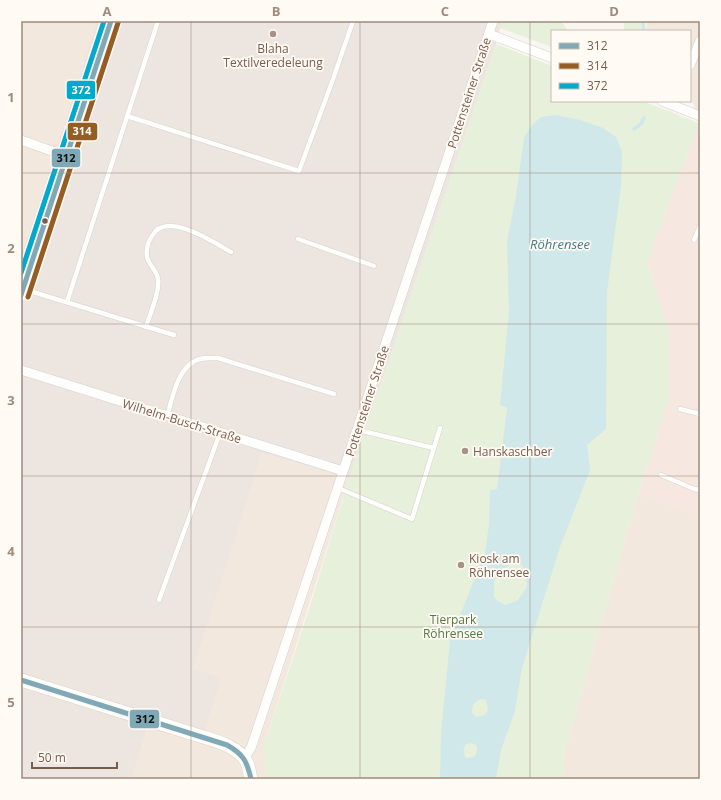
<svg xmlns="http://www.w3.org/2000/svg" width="721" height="800" viewBox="0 0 721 800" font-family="'Open Sans',sans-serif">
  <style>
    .residential { fill: #f2e8de }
    .commercial { fill: #f6e8e1 }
    .industrial { fill: #ede5e0 }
    .green { fill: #e7f0db }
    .water { fill: #d0e8ea; fill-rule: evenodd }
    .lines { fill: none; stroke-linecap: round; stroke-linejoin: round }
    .stream { stroke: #d0e8ea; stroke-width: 3.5 }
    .service-casing { stroke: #d7d1cb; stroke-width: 5.5 }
    .minor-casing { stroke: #d7d1cb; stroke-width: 10 }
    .tertiary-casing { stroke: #d7d1cb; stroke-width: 12 }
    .secondary-casing { stroke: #d9d2cb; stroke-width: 14 }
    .service { stroke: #fefefd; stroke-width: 4.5 }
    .minor { stroke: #fefefd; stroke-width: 9 }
    .tertiary { stroke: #fefefd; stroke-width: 11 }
    .secondary { stroke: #fefefd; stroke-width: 13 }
    .bus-1-casing { stroke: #fffaf3; stroke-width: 8 }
    .bus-2-casing { stroke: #fffaf3; stroke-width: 8 }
    .bus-3-casing { stroke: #fffaf3; stroke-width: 8 }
    .bus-1 { stroke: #80a9b7; stroke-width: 5 }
    .bus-2 { stroke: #955c23; stroke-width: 5 }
    .bus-3 { stroke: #00a9ce; stroke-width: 5 }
    .grid { fill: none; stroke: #9f8a7d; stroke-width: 1; stroke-opacity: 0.55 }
    .poi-dot { fill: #a69286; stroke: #fffaf3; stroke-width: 1.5 }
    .bus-dot { fill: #7a5c4d; stroke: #fffaf3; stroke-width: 1.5 }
    .labels { text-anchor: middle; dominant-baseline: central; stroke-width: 3.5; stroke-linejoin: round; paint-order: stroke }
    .poi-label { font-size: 12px; fill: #7a5c4d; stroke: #fffaf3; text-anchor: start }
    .street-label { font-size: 12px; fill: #7a5c4d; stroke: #fffaf3 }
    .park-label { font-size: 12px; fill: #537a41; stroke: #fffaf3 }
    .water-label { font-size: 13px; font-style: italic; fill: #437c86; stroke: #fffaf3 }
    .line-badge { stroke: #fffaf3; stroke-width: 1.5 }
    .badge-label { font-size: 11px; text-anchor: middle; font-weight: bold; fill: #fff }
    .pale-badge-label { font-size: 11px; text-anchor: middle; font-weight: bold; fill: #111 }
    .neatline { fill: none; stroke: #9f8a7d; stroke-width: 1.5 }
    .grid-label { font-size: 13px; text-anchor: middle; font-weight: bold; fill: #9f8a7d }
  </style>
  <rect width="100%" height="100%" fill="#f9f5f0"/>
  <path class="residential" d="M21,21H97L21,256Z
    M646,21H700V123L693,103L687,101H690V31H647Z
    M262,453L349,479L263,749L267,779H132L151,715L192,668Z
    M638,494L700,515V779H563L565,749Z"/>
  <path class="commercial" d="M699,123H700V515L638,494L669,398V332L647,262Z"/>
  <path class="industrial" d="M97,21H502L496,44L349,479L262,453L193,668L221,678L204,732L151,715L132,779H21V256Z"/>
  <path class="green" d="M502,21H561L568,31H552V47L500,28Z
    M624,21H643L644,31H624Z
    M496,44L552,66V101H642L699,123L647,262L669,332V398L638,494L565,749L563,779H267L263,749L309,609L349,479Z"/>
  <path class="water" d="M556,115L580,120L603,128L616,137L622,152L621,186L607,292L606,429L587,445L590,470L560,547L522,668L515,711L501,750L496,779H440L441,733L450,640L485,553L489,524L490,490L497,489L507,408L500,405L509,312L507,241L516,196L524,138L532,125L541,117ZM517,562L523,566L525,571L527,587L518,600L511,603L505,605L498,601L494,597V581L509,565ZM481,699L486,700L488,710L485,715L476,717L472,713C472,705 474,702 481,699ZM472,743L476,745C478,750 477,753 474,757L466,758C463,753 463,749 466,744Z"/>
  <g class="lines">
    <path class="stream" d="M643,21L644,31
      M634,129L641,124L644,118"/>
    <g class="service-casing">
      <path id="service" d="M127,116L299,171L332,82L353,21
        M298,239L374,266
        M694,240L700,226
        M23,289L174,335
        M67,302L158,21
        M146,327C150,314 160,292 158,279C157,271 149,265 147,257C146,250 148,242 152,236C166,210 213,242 231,252
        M680,409L700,414
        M167,416C173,397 176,373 193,362C200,357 210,358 218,358L334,394
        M358,430L434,448
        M661,475L694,489L700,490
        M338,488L412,519L440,428
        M159,600L220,433"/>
    </g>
    <g class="minor-casing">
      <path id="minor" d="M489,34L552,58
        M690,65L700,41
        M662,101L700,116
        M21,140L66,156
        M21,370L343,471
        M244,758L251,748L493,21"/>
    </g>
    <g class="tertiary-casing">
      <path id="tertiary" d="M21,295L111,21"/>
    </g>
    <g class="secondary-casing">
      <path id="secondary" d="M21,680L200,736C216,741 240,747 247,763C249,768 250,774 251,779"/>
    </g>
    <use href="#service" class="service"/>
    <use href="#minor" class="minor"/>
    <use href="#tertiary" class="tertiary"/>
    <use href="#secondary" class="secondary"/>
    <g class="bus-1-casing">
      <path id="bus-1" d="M21,295L111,21
        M21,680L227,745C243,754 247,761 251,779"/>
    </g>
    <g class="bus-2-casing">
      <path id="bus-2" d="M28,297L118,23"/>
    </g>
    <g class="bus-3-casing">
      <path id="bus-3" d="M21,273L104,21"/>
    </g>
    <use href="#bus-1" class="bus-1"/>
    <use href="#bus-2" class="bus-2"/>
    <use href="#bus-3" class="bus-3"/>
  </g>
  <path class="grid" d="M191,21V779M360,21V779M530,21V779M21,173H700M21,324H700M21,476H700M21,627H700"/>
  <g class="poi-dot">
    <circle cx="273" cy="34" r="4"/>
    <circle cx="465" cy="451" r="4"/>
    <circle cx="461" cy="565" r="4"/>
  </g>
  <circle class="bus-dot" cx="45" cy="221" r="3.5"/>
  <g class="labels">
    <g class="poi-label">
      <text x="273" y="48" text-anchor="middle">Blaha<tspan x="273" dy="14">Textilveredeleung</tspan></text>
      <text x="473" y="451">Hanskaschber</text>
      <text x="469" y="558">Kiosk am<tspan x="469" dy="14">Röhrensee</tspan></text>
    </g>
    <g class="street-label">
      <text transform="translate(469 93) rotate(-72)">Pottensteiner Straße</text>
      <text transform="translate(367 401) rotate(-72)">Pottensteiner Straße</text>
      <text transform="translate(182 421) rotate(17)">Wilhelm-Busch-Straße</text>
    </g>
    <g class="park-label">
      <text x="453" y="619">Tierpark<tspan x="453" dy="14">Röhrensee</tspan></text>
    </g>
    <g class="water-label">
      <text x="560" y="244">Röhrensee</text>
    </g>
  </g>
  <g class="line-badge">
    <rect x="66" y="80" width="30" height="20" rx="4" fill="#00a9ce"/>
    <rect x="67" y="122" width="31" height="19" rx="4" fill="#955c23"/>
    <rect x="51" y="148" width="30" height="20" rx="4" fill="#80a9b7"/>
    <rect x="129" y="709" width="31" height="20" rx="4" fill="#80a9b7"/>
  </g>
  <g class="badge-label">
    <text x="81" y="94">372</text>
    <text x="82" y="135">314</text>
  </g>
  <g class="pale-badge-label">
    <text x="66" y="162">312</text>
    <text x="145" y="723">312</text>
  </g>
  <rect width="721" height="800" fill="none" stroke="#fffaf3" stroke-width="44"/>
  <rect x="551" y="30" width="140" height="72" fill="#fffaf3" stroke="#cabbb1"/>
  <rect x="559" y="43" width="20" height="6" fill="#80a9b7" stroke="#cabbb1"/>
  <text x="587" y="50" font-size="12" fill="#7a5c4d">312</text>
  <rect x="559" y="63" width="20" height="6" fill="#955c23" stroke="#cabbb1"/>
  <text x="587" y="70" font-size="12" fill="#7a5c4d">314</text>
  <rect x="559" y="83" width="20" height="6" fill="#00a9ce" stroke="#cabbb1"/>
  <text x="587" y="90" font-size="12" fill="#7a5c4d">372</text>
  <path d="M32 762v6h85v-6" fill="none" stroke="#7a5c4d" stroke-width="2"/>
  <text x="38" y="762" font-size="12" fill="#7a5c4d" stroke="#fffaf3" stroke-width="3" paint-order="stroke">50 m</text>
  <rect x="22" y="22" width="677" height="756" class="neatline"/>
  <g class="grid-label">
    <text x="107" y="16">A</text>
    <text x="276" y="16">B</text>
    <text x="445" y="16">C</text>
    <text x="614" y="16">D</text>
    <text x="11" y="102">1</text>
    <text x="11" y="253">2</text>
    <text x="11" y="405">3</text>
    <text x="11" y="556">4</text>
    <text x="11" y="707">5</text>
  </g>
</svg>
